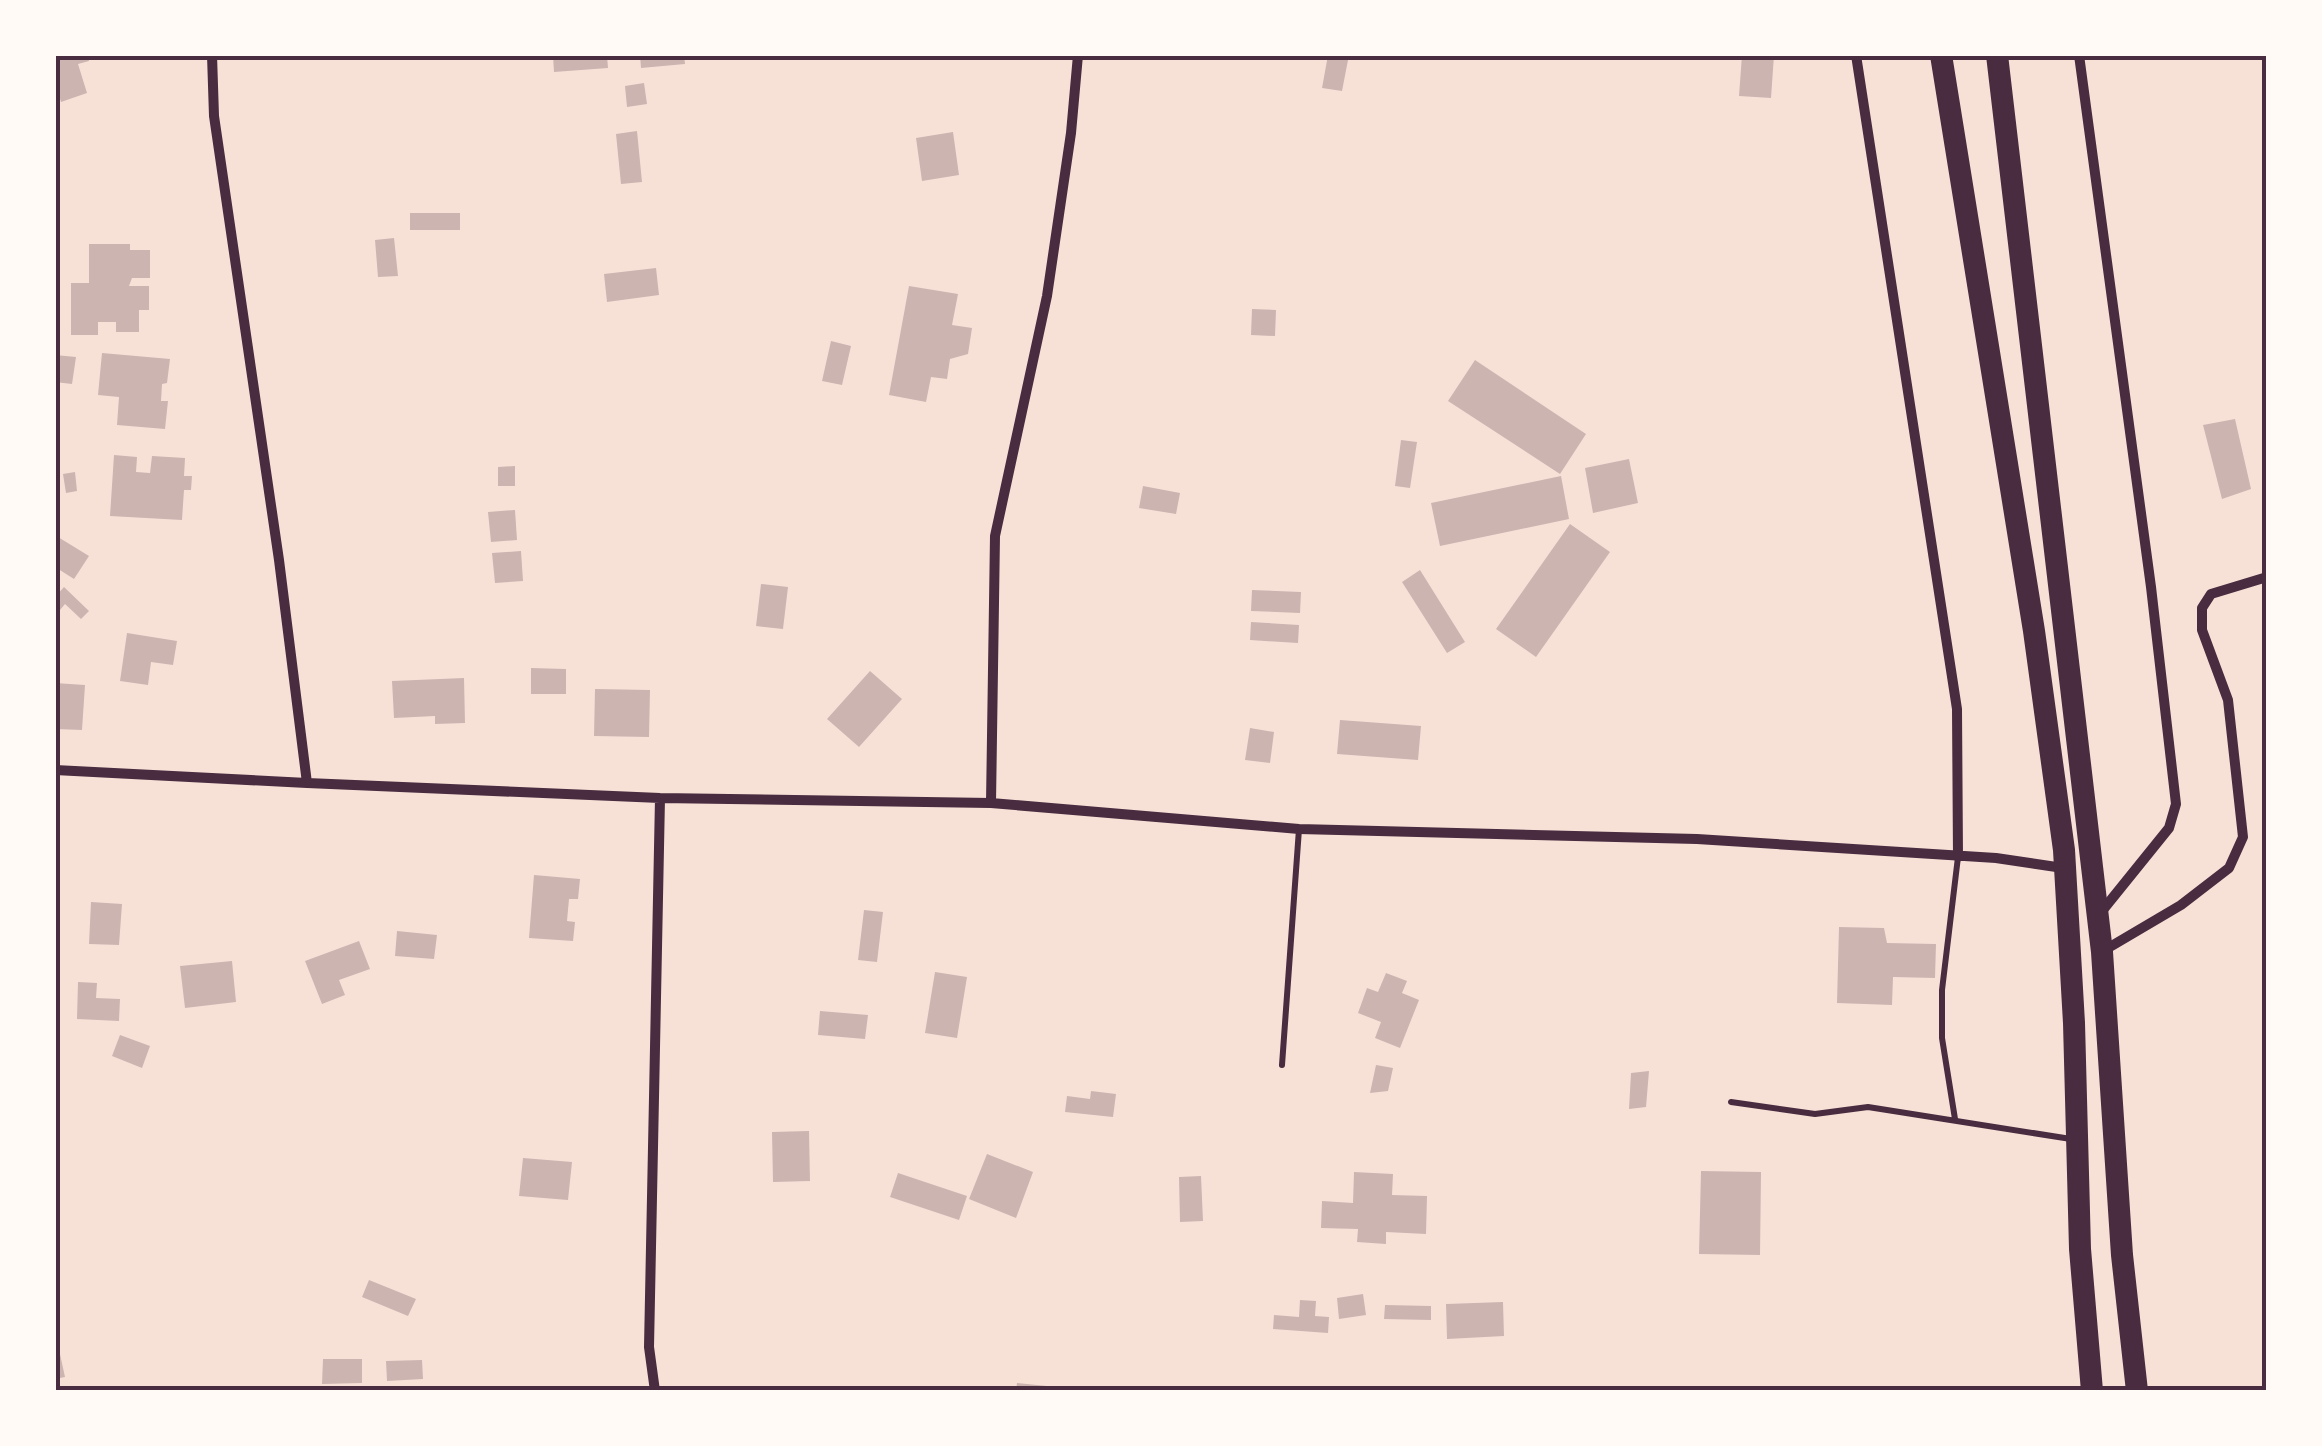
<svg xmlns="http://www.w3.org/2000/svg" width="2322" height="1446" viewBox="0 0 2322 1446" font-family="Overpass,sans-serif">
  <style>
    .building { fill: #ccb4b1 }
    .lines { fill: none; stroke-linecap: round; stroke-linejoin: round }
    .service { stroke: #4a2c40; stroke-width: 6 }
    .minor { stroke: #4a2c40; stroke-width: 10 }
    .trunk { stroke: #4a2c40; stroke-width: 22 }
    .neatline { fill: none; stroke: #4a2c40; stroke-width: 4 }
  </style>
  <rect width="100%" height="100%" fill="#f7e1d7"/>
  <path class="building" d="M55,55H87L89,61L78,64L87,93L61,102L55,83Z
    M553,55H607L608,68L554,72Z
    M640,55H684L685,64L641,68Z
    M1328,55H1349L1342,91L1322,88Z
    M1742,55H1774L1771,98L1739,96Z
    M644,83L647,104L627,107L625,86Z
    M637,131L642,182L621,184L616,134Z
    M953,132L959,175L922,181L916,138Z
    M410,213H460V230H410Z
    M394,238L398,276L378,277L375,240Z
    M89,244H130V250H150V278H132L129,286H149V310H139V332H116V322H98V335H71V283H89Z
    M656,268L659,295L607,302L604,274Z
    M909,286L958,294L952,325L972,328L968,354L950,359L947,379L931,377L926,402L889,395Z
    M1252,309L1276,310L1275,336L1251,335Z
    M831,341L851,346L842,385L822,381Z
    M102,353L170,359L167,383L162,384L161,401H168L165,429L117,425L119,397L98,395Z
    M55,355L76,357L72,384L55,382Z
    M1475,360L1586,434L1560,474L1448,401Z
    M2235,419L2251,489L2222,499L2203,425Z
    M1401,440L1417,442L1410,488L1395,486Z
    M114,455L137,457L136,472L150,473L152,456L185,458L184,476H192L191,490H184L182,520L110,516Z
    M1629,459L1638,503L1593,513L1585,468Z
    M515,466V486H498V467Z
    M75,472L77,491L66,493L63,474Z
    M1561,476L1569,519L1440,546L1431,503Z
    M1143,486L1180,493L1176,514L1139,508Z
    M515,510L517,540L491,542L488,512Z
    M1570,524L1610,552L1536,657L1496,629Z
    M58,537L89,556L74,579L55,567V542Z
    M521,551L523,581L495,583L492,553Z
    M1420,570L1465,642L1447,653L1402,582Z
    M761,584L788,587L783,629L756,626Z
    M64,587L89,611L81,619L65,604L60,610L55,606V597Z
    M1252,590L1301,592L1300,613L1251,611Z
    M1251,622L1299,625L1298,643L1250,640Z
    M127,633L177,641L173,665L151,662L148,685L120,681Z
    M531,668L566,669V694H531Z
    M870,671L902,699L859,747L827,719Z
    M464,678L465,723L435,724V716L394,718L392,681Z
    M55,683L85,685L82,730L55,729Z
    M595,689L650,690L649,737L594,736Z
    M1340,720L1421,726L1418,760L1337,754Z
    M1250,728L1274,732L1270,763L1245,760Z
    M534,875L580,879L578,899H569L567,921L575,922L573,941L529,938Z
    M91,902L122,904L119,945L89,944Z
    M864,910L883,912L877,962L858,960Z
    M1839,927L1884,928L1887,943L1936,944L1935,978L1893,977L1892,1005L1837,1003Z
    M397,931L437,935L434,959L395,956Z
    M359,941L370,969L339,980L345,995L322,1004L305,961Z
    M232,961L236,1002L185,1008L180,966Z
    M935,972L967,977L957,1038L925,1033Z
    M1386,973L1407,981L1402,993L1419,1000L1400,1048L1375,1038L1381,1022L1358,1013L1367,988L1378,992Z
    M78,982L97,983L96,998L120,999L119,1021L77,1019Z
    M820,1011L868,1015L865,1039L818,1035Z
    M120,1035L150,1046L142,1068L112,1056Z
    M1376,1065L1393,1068L1388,1091L1370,1093Z
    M1649,1071L1646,1107L1629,1109L1631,1073Z
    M1091,1091L1116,1094L1113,1117L1065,1112L1067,1096L1090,1099Z
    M809,1131L810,1181L773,1182L772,1132Z
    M987,1154L1033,1172L1016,1218L969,1199Z
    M523,1158L572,1162L568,1200L519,1196Z
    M1701,1171L1761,1172L1760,1255L1699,1254Z
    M1354,1172L1393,1174L1392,1195L1427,1196L1426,1234L1386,1232V1244L1357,1242L1358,1229L1321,1228L1322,1201L1353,1203Z
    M898,1173L967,1196L959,1220L890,1197Z
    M1201,1176L1203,1221L1180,1222L1179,1177Z
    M369,1280L416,1299L408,1316L362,1297Z
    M1363,1294L1366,1315L1339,1319L1337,1298Z
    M1300,1300L1316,1301L1315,1316L1329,1317L1328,1333L1273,1329L1274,1315L1299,1317Z
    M1503,1302L1504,1336L1447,1339L1446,1304Z
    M1385,1305L1431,1306V1320L1384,1319Z
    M55,1345H58L65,1377L55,1379Z
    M323,1359H362V1383L322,1384Z
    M422,1360L423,1379L387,1381L386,1361Z
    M1017,1383L1057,1387V1391H1016Z"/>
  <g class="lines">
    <path class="service" d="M1282,1065L1299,829
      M1731,1102L1815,1114L1868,1107L2071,1139
      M1955,1119L1942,1038V990L1958,857"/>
    <path class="minor" d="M212,55L214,116L279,560L307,783L660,798L991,803L1299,829L1697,839L1996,858L2063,868
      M1856,55L1957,709L1958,857
      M2079,55L2151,587L2176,804L2169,828L2102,911
      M55,770L307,783
      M991,803L995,536L1047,296L1071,133L1078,55
      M2103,951L2181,905L2229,868L2243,837L2228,700L2202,630V608L2211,594L2267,577
      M655,1391L649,1347L660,798"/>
    <path class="trunk" d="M1941,55L2034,631L2064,850L2074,1023L2080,1249L2092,1391
      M1997,55L2102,952L2122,1255L2137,1391"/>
  </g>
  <rect width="2322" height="1446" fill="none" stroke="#fffaf5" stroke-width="115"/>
  <rect x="58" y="58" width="2206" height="1330" class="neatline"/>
</svg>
